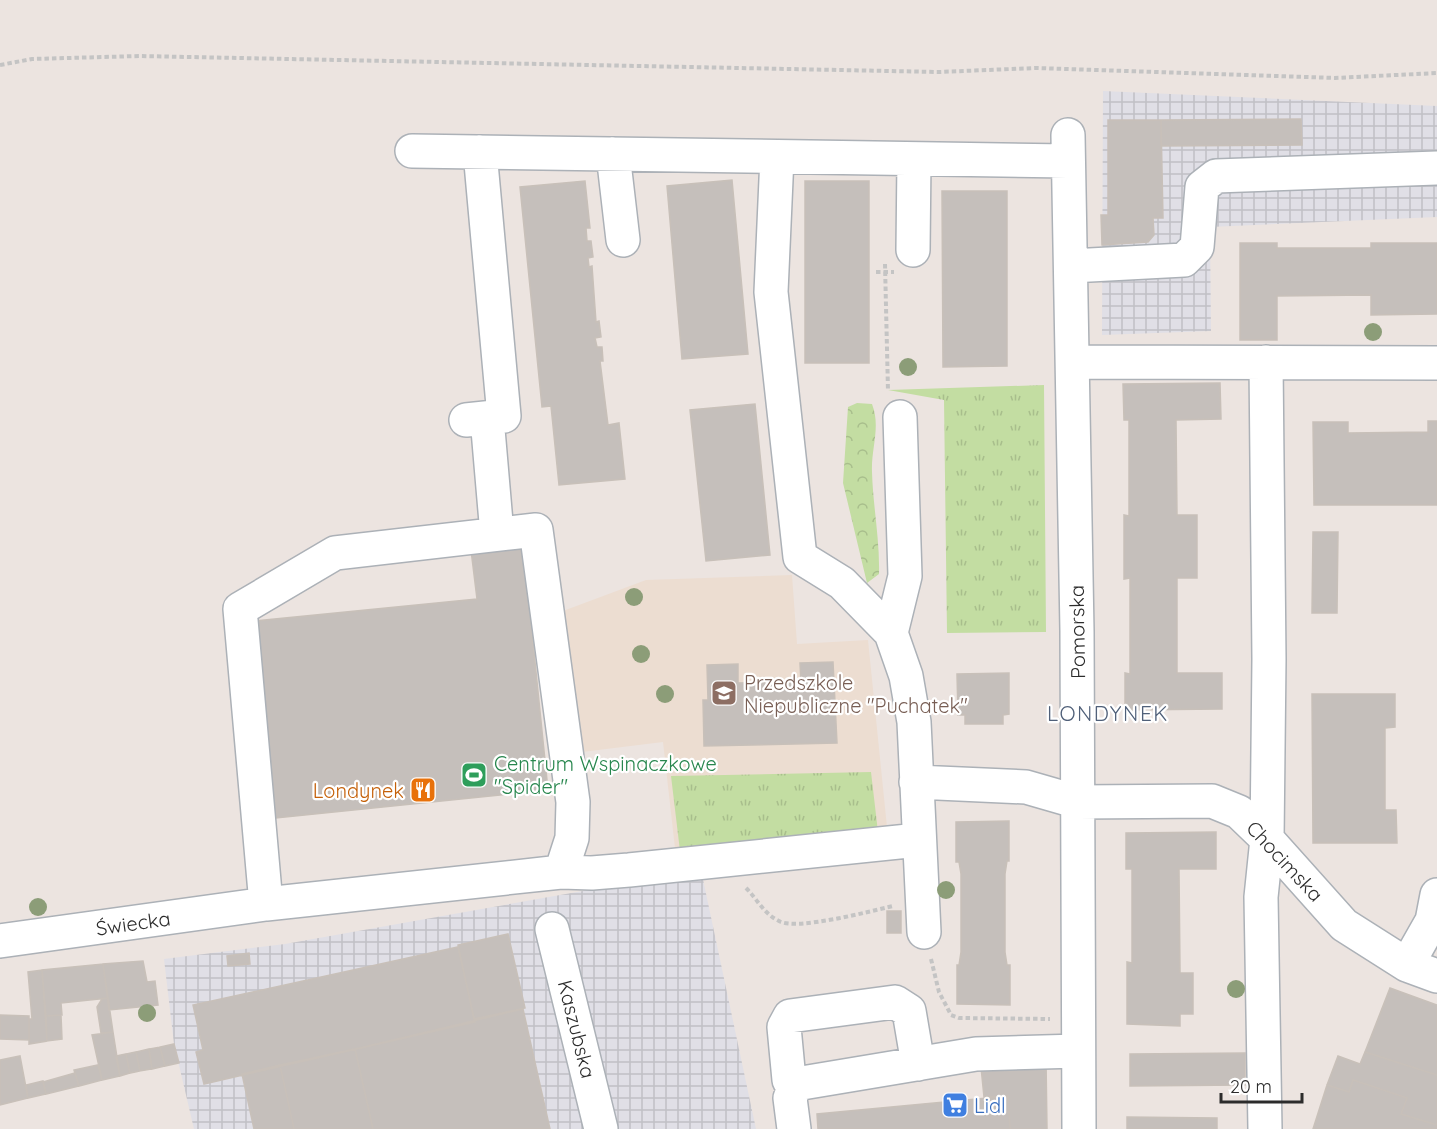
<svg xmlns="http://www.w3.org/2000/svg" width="1437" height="1129" viewBox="0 0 1437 1129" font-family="Quicksand,sans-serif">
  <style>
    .industrial { fill: url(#industrial-grid) }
    .education { fill: #ecddd1 }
    .grass { fill: url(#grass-tufts) }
    .forest { fill: url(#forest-crowns) }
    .building { fill: #c5bfbb; stroke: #c8c0b9; stroke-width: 1.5 }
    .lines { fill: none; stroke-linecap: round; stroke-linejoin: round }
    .minor-casing { stroke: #acb1b7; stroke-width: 36 }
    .path { stroke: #c4c4c4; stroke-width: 4; stroke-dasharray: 4.5 3; stroke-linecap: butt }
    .minor { stroke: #fff; stroke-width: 33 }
    .tree { fill: #8c9d78 }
    .labels { text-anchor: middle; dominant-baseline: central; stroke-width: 4.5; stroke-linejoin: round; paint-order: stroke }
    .street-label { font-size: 20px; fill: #2c2c2c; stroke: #fff }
    .education-label { font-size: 20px; fill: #785e54; stroke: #fff; text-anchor: start }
    .leisure-label { font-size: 20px; fill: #27864d; stroke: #fff; text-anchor: start }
    .food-label { font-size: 20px; fill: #c56008; stroke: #fff; text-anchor: end }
    .shop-label { font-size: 20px; fill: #366cbe; stroke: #fff; text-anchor: start }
    .neighbourhood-label { font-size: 21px; letter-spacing: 1.5px; fill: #506079; stroke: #fff }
  </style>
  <defs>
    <pattern id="industrial-grid" width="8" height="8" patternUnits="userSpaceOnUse" patternTransform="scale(1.5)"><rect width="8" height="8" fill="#e0dfe6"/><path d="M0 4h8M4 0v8" fill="none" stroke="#c0c0c5"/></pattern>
    <pattern id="grass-tufts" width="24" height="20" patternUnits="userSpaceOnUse" patternTransform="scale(1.5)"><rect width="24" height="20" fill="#c3dda2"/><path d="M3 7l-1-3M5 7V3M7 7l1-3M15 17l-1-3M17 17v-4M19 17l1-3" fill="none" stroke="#a8be8c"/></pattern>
    <pattern id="forest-crowns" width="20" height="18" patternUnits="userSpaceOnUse" patternTransform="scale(1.5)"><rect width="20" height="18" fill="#c3dda2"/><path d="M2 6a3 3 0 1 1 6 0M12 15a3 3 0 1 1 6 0" fill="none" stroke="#a8be8c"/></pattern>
  </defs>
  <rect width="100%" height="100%" fill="#ece4e0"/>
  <path class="industrial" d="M1103,91L1437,106V217L1210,227L1211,331L1102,335Z
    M701,870L756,1129H194L174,1044L164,959L285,944Z"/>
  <path class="education" d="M792,575L797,644L868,640L888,837L676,857L663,742L582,752L563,611L646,580Z"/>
  <path class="grass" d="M1044,385L1046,632L947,633L944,400L888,390Z
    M871,772L878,832L680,851L671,776Z"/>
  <path class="forest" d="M857,403L872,404C881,427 871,448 872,472C873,507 880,540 879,574L867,583L843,483L848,407Z"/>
  <path class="building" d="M1301,119L1302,145L1161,146V120Z
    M1108,120H1161L1163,218H1153L1154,235L1148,242L1102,245L1101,215H1108Z
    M732,180L748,354L682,359L667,186Z
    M585,181L590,228H586L587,241H591L593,257L588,258L589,267L592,266L596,322L599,321L601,337L595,338L597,347H602L603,361H600L608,425L619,423L625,479L559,485L551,406L542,407L520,187Z
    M805,181H869V363H805Z
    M942,191H1007V366L943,367Z
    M1240,243H1277V248H1371V243H1437V314L1371,315V295L1277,296V340H1240Z
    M1220,383L1221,419L1176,420L1177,515H1197V578H1177V673H1222V709L1125,710V673L1130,674V578L1124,579V515L1129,516V420H1124L1123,384Z
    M755,404L770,555L706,561L690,410Z
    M1428,421H1437V505H1314L1313,422H1348V433L1428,432Z
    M1313,532H1338L1337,613H1312Z
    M523,544L548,790L276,818L255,621L477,599L471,550Z
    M833,662L837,743L704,746L703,700H708L707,665L738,664V683L801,682L800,663Z
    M1009,673V714L1003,715V724H965V715H958L957,674Z
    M1312,694H1395V727L1385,728V810H1396L1397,843H1313Z
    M1009,821V861H1007L1005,874V952L1007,965H1010V1005L957,1004V965H959L961,952V874L959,862H956V822Z
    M1216,832V869H1179L1180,973H1193V1014H1180V1026L1127,1024V962L1132,963V869H1126V833Z
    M887,911H901V933H887Z
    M508,934L525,1008L474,1019L458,945Z
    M458,947L475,1022L204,1084L196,1052L203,1050L193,1005Z
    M249,953L250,964L228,966L227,956Z
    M143,961L147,982L155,981L158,1005L109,1010L103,964Z
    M103,964L108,998L61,1003L62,1015L46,1016L42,970Z
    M42,970L47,1041L29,1044V1019H32L28,972Z
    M1390,988L1437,1005V1075L1365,1052Z
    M108,998L113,1032L101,1033L97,1007L102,999Z
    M523,1009L550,1129H373L355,1049Z
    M0,1015L29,1016V1040L0,1039Z
    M61,1015L62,1039L47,1041L46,1016Z
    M113,1032L120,1076L102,1080L92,1035Z
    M174,1044L179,1063L165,1066L160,1047Z
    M160,1047L165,1066L152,1069L149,1049Z
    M149,1049L152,1069L140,1071L136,1052Z
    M355,1049L373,1129H294L280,1065Z
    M136,1052L140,1071L130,1073L126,1054Z
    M1365,1052L1437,1075V1125L1401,1114L1407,1098L1353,1080L1349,1092L1327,1085L1338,1056L1360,1064Z
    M1245,1053V1085L1130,1086V1054Z
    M126,1054L130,1073L120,1076L116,1056Z
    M20,1056L28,1098L0,1105V1060Z
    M1046,1060L1047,1129H1010L1008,1096L984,1097L981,1067Z
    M98,1065L102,1080L79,1086L74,1070Z
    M280,1065L294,1129H254L242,1074Z
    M75,1073L79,1086L46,1094L43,1082Z
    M1353,1080L1407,1098L1401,1114L1437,1125V1129H1313L1327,1085L1349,1092Z
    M43,1081L46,1094L28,1098L26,1085Z
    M1008,1096L1010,1129H818L817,1114Z
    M1127,1117L1217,1118V1129H1127Z"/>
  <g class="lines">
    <g class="minor-casing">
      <path id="minor" d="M1068,135L1077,631L1079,1129
        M412,151L1068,161
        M613,154L623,240
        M777,157L771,292L800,557L842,583L891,633L906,676L914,722L924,932
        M913,250L914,159
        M1071,266L1184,260L1197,247L1202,187L1216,176L1437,168
        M1073,362L1437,363
        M487,418L497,534
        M466,420L504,416L480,152
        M891,633L905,576L900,417
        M916,782L1026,787L1078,802L1212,801L1239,812L1267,839L1344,925L1407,965L1437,976
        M266,904L240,609L335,553L536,530L573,802L572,838L561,872
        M552,929L601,1129
        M0,941L266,904L561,872L592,873L629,870L918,840
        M1407,965L1432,921L1437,895
        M918,1064L909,1011L895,1002L790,1016L784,1027L789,1080L796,1084L976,1054L1078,1051
        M794,1129L790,1098L796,1084
        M1265,1129L1261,897L1267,839L1269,659L1266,362"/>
    </g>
    <path class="path" d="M0,65L32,59L139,56L939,72L1036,68L1335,78L1437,73
      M885,264L888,391
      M876,272H894
      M746,888C757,899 764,914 779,921C796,931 871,911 893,906
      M931,959L939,992L951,1015L959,1018L1050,1019"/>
    <use href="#minor" class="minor"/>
  </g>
  <g class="tree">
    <circle cx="1373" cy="332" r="9"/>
    <circle cx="908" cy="367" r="9"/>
    <circle cx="634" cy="597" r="9"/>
    <circle cx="641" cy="654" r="9"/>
    <circle cx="665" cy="694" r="9"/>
    <circle cx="946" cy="890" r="9"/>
    <circle cx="38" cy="907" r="9"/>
    <circle cx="1236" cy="989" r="9"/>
    <circle cx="147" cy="1013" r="9"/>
  </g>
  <defs>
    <g id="school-square" transform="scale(1.35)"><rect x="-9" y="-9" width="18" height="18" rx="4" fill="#8d6e63" stroke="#fff"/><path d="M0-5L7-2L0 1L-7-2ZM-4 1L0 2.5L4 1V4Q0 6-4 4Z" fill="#fff"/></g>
    <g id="stadium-square" transform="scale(1.35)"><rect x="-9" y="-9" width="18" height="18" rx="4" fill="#2e9e5b" stroke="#fff"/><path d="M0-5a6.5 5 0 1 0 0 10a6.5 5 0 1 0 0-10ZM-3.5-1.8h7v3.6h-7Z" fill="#fff"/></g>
    <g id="restaurant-square" transform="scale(1.35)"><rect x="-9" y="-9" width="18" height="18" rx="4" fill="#e8710a" stroke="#fff"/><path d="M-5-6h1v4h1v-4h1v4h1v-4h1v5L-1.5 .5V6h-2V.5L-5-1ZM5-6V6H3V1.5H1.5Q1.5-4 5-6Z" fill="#fff"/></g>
    <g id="supermarket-square" transform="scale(1.35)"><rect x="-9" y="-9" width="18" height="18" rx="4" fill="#3f7fe0" stroke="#fff"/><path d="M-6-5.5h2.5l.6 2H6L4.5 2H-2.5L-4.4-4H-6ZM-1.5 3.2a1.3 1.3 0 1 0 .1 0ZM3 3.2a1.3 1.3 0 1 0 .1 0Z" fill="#fff"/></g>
  </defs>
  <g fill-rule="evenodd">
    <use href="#school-square" x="724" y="693"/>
    <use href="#stadium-square" x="474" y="775"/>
    <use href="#restaurant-square" x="423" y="790"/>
    <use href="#supermarket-square" x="955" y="1105"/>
  </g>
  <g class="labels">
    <g class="street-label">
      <text transform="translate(1077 632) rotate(-91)">Pomorska</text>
      <text transform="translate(1285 861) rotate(47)">Chocimska</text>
      <text transform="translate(133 923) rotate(-8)">Świecka</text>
      <text transform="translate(577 1029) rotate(76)">Kaszubska</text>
    </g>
    <g class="education-label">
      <text x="744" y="682">Przedszkole<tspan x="744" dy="23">Niepubliczne "Puchatek"</tspan></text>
    </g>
    <g class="leisure-label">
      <text x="494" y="763">Centrum Wspinaczkowe<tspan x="494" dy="23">"Spider"</tspan></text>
    </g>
    <g class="food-label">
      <text x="404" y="790">Londynek</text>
    </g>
    <g class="shop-label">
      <text x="974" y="1105">Lidl</text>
    </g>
    <g class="neighbourhood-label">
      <text x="1108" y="713">LONDYNEK</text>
    </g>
  </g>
  <path d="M1221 1093v9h81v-9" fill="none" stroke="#2c2c2c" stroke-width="3"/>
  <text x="1230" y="1093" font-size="18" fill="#2c2c2c" stroke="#ffffff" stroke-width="4.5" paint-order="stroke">20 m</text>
</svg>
